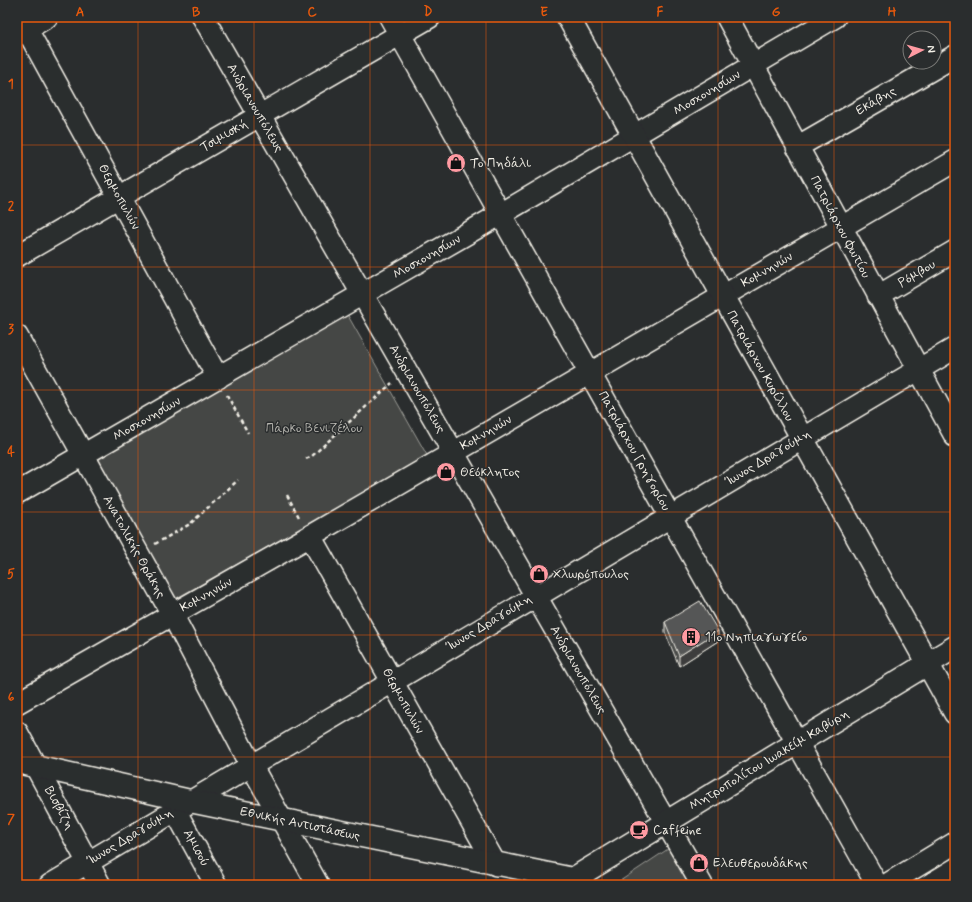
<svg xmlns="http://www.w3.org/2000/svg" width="972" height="902" viewBox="0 0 972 902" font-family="Mynerve,sans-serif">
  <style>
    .green { fill: #444645; stroke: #9c9c96 }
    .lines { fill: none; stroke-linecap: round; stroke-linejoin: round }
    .street-casing { stroke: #f4f1e8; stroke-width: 24 }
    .secondary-casing { stroke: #f4f1e8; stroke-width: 25 }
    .path { stroke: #f4f1e8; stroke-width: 2.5; stroke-dasharray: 4 3; stroke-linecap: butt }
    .street { stroke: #2a2d2e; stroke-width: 21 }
    .secondary { stroke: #2a2d2e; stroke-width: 22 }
    .wall { fill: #494b4a; stroke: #f4f1e8 }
    .shaded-wall { fill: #3c3d3c; stroke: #f4f1e8 }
    .building { fill: #555756; stroke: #f4f1e8 }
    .grid { fill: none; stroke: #e8590c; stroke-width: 1; stroke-opacity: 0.55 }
    .labels { text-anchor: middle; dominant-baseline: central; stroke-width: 3; stroke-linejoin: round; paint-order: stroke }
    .street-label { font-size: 13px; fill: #f4f1e8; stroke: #2a2d2e }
    .poi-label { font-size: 13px; fill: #f4f1e8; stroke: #2a2d2e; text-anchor: start }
    .park-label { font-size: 13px; fill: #b6b5af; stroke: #2a2d2e }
    .neatline { fill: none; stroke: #e8590c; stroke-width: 1.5 }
    .grid-label { font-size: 13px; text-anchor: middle; font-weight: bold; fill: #e8590c }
  </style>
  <rect width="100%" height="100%" fill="#2a2d2e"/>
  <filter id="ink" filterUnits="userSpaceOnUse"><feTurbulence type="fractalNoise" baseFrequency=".025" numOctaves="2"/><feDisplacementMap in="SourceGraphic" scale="8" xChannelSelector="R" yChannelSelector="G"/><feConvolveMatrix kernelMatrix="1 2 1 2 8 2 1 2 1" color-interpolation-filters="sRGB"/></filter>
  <g filter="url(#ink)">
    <path class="green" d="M347,314L428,457L175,599L98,459Z
      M668,849L690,885H614Z"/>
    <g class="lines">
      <g class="street-casing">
        <path id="street" d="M20,17L218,378
          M203,17L702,885
          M390,17L877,885
          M727,17L955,436
          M17,35L47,17
          M797,147L955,56
          M17,256L430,17
          M878,296L955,251
          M17,336L172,614L251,765L318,885
          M17,493L501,214L835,17
          M310,536L496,865
          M17,703L310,536L955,161
          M17,732L100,885
          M175,810L216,885
          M50,885L955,348
          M886,885L955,843"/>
      </g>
      <g class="secondary-casing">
        <path id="secondary" d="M568,17L955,713
          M17,762L190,801L573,879L584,885
          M563,885L955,647"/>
      </g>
      <path class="path" d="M227,395L248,433
        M306,459L312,456L392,383
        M287,495L300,519
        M155,544L190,524L238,480"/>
      <use href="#street" class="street"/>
      <use href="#secondary" class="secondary"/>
    </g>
    <path class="wall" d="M665,622L718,641L679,666L665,632Z"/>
    <path class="shaded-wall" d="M718,631V641L679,666V656Z"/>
    <path class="building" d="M700,601L718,631L679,656L665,622Z"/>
  </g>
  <path class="grid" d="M138,17V885M254,17V885M370,17V885M486,17V885M602,17V885M718,17V885M834,17V885M17,145H955M17,267H955M17,390H955M17,512H955M17,635H955M17,757H955"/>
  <defs>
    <g id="shop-disc" transform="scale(1)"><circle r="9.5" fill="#ff9aa2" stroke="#2a2d2e"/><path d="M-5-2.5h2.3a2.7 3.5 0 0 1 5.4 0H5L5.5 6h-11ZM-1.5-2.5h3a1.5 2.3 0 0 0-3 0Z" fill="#111"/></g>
    <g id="building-disc" transform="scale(1)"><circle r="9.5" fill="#ff9aa2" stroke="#2a2d2e"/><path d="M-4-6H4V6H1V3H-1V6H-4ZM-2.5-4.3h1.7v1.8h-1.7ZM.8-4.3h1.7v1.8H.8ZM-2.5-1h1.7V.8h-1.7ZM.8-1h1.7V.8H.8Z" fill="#111"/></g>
    <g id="cafe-disc" transform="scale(1)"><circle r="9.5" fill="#ff9aa2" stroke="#2a2d2e"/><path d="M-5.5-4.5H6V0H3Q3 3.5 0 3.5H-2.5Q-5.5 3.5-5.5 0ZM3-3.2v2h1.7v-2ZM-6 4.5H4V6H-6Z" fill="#111"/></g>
  </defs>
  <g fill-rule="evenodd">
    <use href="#shop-disc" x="456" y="163"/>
    <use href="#shop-disc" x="446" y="472"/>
    <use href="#shop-disc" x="539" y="574"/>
    <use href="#building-disc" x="691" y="637"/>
    <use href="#cafe-disc" x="639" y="830"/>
    <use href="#shop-disc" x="699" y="863"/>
  </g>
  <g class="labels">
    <g class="street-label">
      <text transform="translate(707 93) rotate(-31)">Μοσχονησίων</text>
      <text transform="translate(876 101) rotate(-30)">Εκάβης</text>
      <text transform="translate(255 108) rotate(60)">Ανδριανουπόλεως</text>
      <text transform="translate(224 136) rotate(-30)">Τσιμισκή</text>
      <text transform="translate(119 197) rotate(61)">Θερμοπυλών</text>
      <text transform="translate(840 227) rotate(62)">Πατριάρχου Φωτίου</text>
      <text transform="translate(427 257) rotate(-30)">Μοσχονησίων</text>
      <text transform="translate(767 270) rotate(-30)">Κομνηνών</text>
      <text transform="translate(917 274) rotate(-31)">Ρόμβου</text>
      <text transform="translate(760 366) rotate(61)">Πατριάρχου Κυρίλλου</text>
      <text transform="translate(417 389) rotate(60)">Ανδριανουπόλεως</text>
      <text transform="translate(147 419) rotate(-30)">Μοσχονησίων</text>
      <text transform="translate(486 433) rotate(-30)">Κομνηνών</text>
      <text transform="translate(634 451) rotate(61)">Πατριάρχου Γρηγορίου</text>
      <text transform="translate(768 458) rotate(-31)">Ίωνος Δραγούμη</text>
      <text transform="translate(134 547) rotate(61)">Ανατολικής Θράκης</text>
      <text transform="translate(206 595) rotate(-29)">Κομνηνών</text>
      <text transform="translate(489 623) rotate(-31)">Ίωνος Δραγούμη</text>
      <text transform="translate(578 670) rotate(60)">Ανδριανουπόλεως</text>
      <text transform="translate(403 701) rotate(61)">Θερμοπυλών</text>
      <text transform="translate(769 760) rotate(-31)">Μητροπολίτου Ιωακείμ Καβύρη</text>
      <text transform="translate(59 808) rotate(61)">Βισβίζη</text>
      <text transform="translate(300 824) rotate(12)">Εθνικής Αντιστάσεως</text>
      <text transform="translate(130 837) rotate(-31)">Ίωνος Δραγούμη</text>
      <text transform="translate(196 848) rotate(61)">Αμισού</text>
    </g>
    <g class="poi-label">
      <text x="470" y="163">Το Πηδάλι</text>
      <text x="460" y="472">Θεόκλητος</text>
      <text x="553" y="574">Χλωρόπουλος</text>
      <text x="705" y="637">11ο Νηπιαγωγείο</text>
      <text x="653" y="830">Caffeine</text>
      <text x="713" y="863">Ελευθερουδάκης</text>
    </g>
    <g class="park-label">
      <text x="314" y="428">Πάρκο Βενιζέλου</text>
    </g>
  </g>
  <rect width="972" height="902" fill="none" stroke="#2a2d2e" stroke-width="44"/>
  <g transform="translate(922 50) rotate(84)"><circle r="19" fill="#2a2d2e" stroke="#7b7b78"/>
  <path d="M0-3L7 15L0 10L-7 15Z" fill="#ff9aa2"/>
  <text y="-6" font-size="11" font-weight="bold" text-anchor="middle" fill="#f4f1e8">N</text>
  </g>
  <rect x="22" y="22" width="928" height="858" class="neatline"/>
  <g class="grid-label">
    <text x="80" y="16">A</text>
    <text x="196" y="16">B</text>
    <text x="312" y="16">C</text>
    <text x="428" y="16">D</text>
    <text x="544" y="16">E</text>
    <text x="660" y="16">F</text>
    <text x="776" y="16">G</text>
    <text x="892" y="16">H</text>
    <text x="11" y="88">1</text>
    <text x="11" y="210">2</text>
    <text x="11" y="333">3</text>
    <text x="11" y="456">4</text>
    <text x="11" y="578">5</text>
    <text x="11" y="701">6</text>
    <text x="11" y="823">7</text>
  </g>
</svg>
